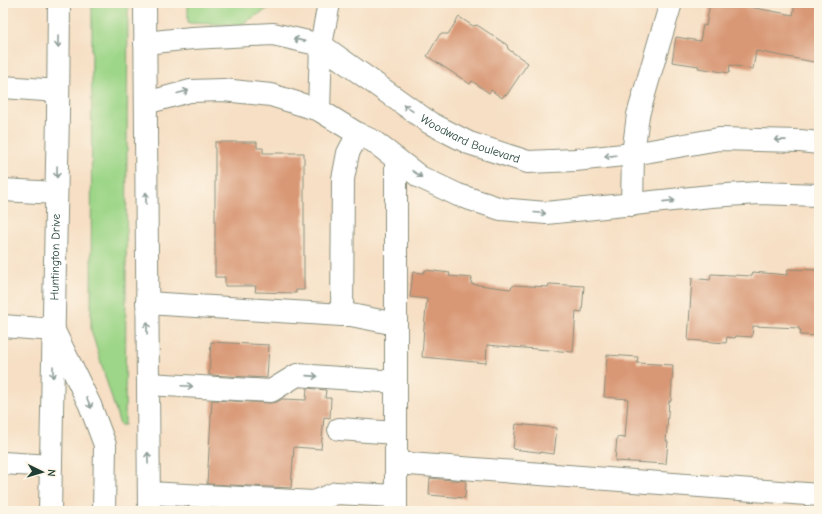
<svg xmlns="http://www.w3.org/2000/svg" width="822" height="514" viewBox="0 0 822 514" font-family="'Comic Neue',sans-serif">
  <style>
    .green { fill: #9dd688; stroke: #5e8a5e }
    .building { fill: #d89774 }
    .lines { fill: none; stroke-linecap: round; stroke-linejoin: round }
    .minor-casing { stroke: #8a8e7c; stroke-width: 24 }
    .major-casing { stroke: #8a8e7c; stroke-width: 24 }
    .minor { stroke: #fff; stroke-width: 22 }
    .major { stroke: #fff; stroke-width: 22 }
    .oneway { stroke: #8f9e9a }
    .labels { text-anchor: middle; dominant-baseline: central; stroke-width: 3; stroke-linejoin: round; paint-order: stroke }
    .street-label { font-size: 12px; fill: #1f3d34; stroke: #fcf5e5 }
  </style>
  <rect width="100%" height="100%" fill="#fcf5e5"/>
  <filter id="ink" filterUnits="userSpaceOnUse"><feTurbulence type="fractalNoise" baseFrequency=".025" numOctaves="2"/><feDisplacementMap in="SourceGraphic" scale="8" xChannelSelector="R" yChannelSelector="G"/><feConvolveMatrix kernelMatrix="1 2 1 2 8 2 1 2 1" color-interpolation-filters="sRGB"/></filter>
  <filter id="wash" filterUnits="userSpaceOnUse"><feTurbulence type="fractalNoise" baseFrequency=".012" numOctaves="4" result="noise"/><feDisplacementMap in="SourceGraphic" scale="16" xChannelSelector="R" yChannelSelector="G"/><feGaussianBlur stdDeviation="0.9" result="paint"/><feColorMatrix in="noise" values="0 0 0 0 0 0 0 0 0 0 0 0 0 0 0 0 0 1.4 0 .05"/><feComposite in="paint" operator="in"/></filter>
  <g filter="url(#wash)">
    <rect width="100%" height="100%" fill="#f6dfc4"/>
    <path class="green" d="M92,3H128L125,425H120L91,330Z
      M188,3H278L240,25L188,23Z"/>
    <g id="blocks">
      <path class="building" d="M710,3H728L793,15L795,3H819V63L756,51L753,69L730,65L729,73L698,68L699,66L672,62L676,37L700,41L703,25L706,26Z
        M459,17L473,26L477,25L507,45L508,49L528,63L506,96L505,94L502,98L491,90L489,93L472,81L470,84L427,56L440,34H448Z
        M215,142H257V148H263V153H304V290H296V293L255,292L256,286H225V277H215Z
        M788,269L819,270V336L800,335L801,330H799V328L753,326L752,337L736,336L735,338L727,337L726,343L688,340L692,278L710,280L711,274L752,276L753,272L787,275Z
        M425,270L450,273L449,276L472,278L471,284L510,289L514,285L548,287L549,284L584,286L582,312L576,311L573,352L487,345L486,363L422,357L424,327L427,299L410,297L413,272L424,273Z
        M211,342L269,345L267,378L209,375Z
        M607,355L638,357L637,363L673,365L671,401H669L666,441H668L666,464L615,461L617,437L625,438L628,399L604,397Z
        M307,388L326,390L325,398H331L330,418L324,417L321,449L294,447L291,488L207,484L212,400L270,403L277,402L282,399L306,400Z
        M516,424L557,428L554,454L513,449Z
        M430,478L466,481L465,498L429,495Z"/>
    </g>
  </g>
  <g filter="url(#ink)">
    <use href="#blocks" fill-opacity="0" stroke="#8a8e7c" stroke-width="1"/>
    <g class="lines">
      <g class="minor-casing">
        <g id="minor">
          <path id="s1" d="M145,43L192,38L273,34L321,45L430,123L469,143L528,162L575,160L633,154L719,139L800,141L819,143"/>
          <path d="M3,87L58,91"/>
          <path d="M146,103L190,91L223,90L271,95L319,110L358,134L373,141L420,177L458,195L501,209L546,213L711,196L759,193L819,195"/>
          <path d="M319,110L321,45L329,3"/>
          <path d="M3,190L56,193"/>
          <path d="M632,205L633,154L638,115L658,46L671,3"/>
          <path d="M147,303L342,315L343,179L348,153L358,134"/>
          <path d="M342,315H351L396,324"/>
          <path d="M3,326L54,330"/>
          <path d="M148,384L271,391L297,375L396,382"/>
          <path d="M339,429L396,433"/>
          <path d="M3,463L51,466"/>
          <path d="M396,463L819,495"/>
          <path d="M149,493L314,502L336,493L396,496"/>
          <path d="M396,511V159"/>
        </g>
      </g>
      <g class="major-casing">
        <g id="major">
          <path d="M145,3L149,511"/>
          <path d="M55,333L90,405L105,445L104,511"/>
          <path id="s2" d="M50,511L58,114L59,3"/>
        </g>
      </g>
      <use href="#minor" class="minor"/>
      <use href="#major" class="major"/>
    </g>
    <defs><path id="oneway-shaft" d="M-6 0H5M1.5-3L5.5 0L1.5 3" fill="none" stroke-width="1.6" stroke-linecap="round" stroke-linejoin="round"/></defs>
    <g class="oneway">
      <use href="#oneway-shaft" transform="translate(299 40) rotate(-167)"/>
      <use href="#oneway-shaft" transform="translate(58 42) rotate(91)"/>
      <use href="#oneway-shaft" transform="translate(183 92) rotate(-15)"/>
      <use href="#oneway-shaft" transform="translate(408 108) rotate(-145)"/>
      <use href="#oneway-shaft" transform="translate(780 140) rotate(-179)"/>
      <use href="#oneway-shaft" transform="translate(610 156) rotate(174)"/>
      <use href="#oneway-shaft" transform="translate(57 172) rotate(91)"/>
      <use href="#oneway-shaft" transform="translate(417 174) rotate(35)"/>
      <use href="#oneway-shaft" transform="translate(146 198) rotate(-90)"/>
      <use href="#oneway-shaft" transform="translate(669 201) rotate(-6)"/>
      <use href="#oneway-shaft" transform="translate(540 213) rotate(5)"/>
      <use href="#oneway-shaft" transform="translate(147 328) rotate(-90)"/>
      <use href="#oneway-shaft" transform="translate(53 372) rotate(91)"/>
      <use href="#oneway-shaft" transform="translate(312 376) rotate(4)"/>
      <use href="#oneway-shaft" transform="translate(187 386) rotate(3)"/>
      <use href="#oneway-shaft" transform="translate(89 403) rotate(66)"/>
      <use href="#oneway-shaft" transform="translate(148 458) rotate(-91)"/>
    </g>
  </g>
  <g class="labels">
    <g class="street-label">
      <text stroke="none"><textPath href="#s1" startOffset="355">Woodward Boulevard</textPath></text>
      <text stroke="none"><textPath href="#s2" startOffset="254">Huntington Drive</textPath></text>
    </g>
  </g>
  <rect width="822" height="514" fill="none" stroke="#fcf5e5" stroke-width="16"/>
  <g transform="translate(42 472) rotate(95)" stroke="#fcf5e5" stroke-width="3" paint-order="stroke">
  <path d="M0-3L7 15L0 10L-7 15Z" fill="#1f3d34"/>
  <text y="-6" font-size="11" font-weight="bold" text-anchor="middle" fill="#1f3d34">N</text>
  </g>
</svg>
